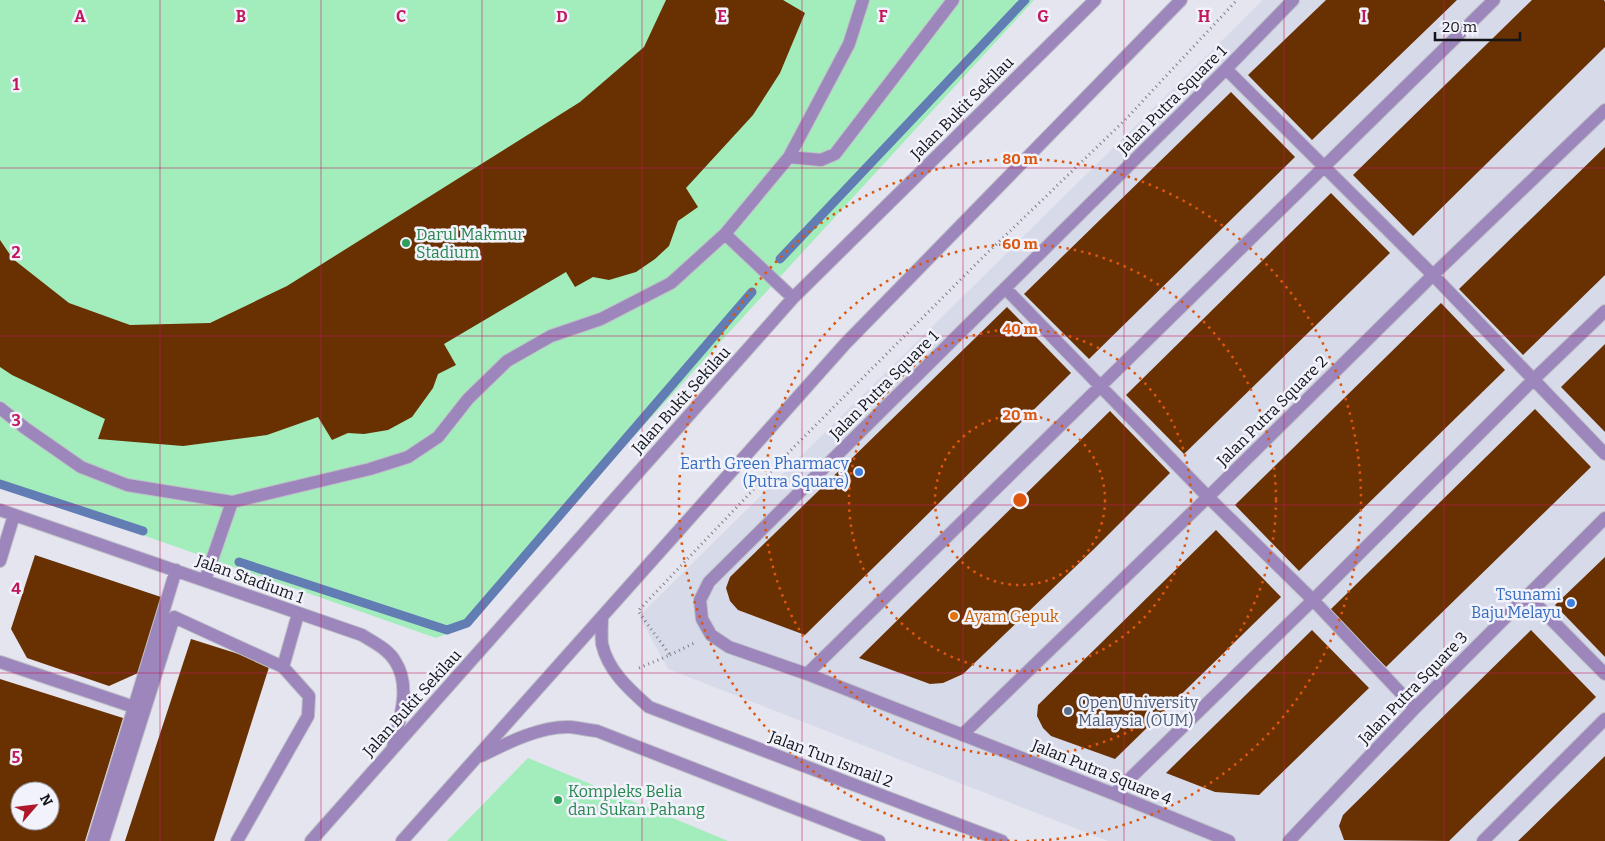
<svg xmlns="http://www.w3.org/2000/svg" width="1605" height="841" viewBox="0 0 1605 841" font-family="Bitter,serif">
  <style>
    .built { fill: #d7dae9 }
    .green { fill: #a3ecbb }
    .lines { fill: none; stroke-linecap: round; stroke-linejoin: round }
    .stream { stroke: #627db3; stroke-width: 9 }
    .building { fill: #693102; fill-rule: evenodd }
    .minor-casing { stroke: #bebfc7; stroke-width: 14 }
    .path { stroke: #7e7f85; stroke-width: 3; stroke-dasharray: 1 4; stroke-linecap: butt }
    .minor { stroke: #9c86bb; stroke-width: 12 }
    .grid { fill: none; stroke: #c2185b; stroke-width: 1; stroke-opacity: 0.55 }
    .ring { fill: none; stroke: #dd560d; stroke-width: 2.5; stroke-dasharray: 2.5 5 }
    .leisure-dot { fill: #2e9e5b; stroke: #f1f2fb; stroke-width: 2 }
    .shop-dot { fill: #3f7fe0; stroke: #f1f2fb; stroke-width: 2 }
    .food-dot { fill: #e8710a; stroke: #f1f2fb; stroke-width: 2 }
    .service-dot { fill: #5c6f8a; stroke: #f1f2fb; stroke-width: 2 }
    .labels { text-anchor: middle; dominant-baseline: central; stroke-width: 5; stroke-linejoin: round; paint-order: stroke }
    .street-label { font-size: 16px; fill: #131417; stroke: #f1f2fb }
    .leisure-label { font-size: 16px; fill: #27864d; stroke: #f1f2fb; text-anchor: start }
    .shop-label { font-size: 16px; fill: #366cbe; stroke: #f1f2fb; text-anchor: end }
    .food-label { font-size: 16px; fill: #c56008; stroke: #f1f2fb; text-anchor: start }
    .service-label { font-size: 16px; fill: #4e5e75; stroke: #f1f2fb; text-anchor: start }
    .grid-label { font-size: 16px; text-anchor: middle; font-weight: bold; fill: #c2185b; stroke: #f1f2fb; stroke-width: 5; stroke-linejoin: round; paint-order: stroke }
    .centre { fill: #dd560d; stroke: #f1f2fb; stroke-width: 2.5 }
    .ring-label { font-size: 15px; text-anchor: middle; font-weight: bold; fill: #dd560d; stroke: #f1f2fb; stroke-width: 5; stroke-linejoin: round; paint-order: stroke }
  </style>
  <rect width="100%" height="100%" fill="#e4e5ee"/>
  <path class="built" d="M1263,0H1605V841H1108L668,669L639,616Z"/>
  <path class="green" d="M0,0H1034L456,630L436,638L0,485Z
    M528,758L728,841H447Z"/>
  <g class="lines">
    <path class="stream" d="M780,259L1025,0
      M0,484L143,531
      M239,562L447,630L467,623L752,292"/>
  </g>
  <path class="building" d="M666,0H783L805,13L780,73L753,115L686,188L698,207L678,221L669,246L655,259L636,272L609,280L593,277L575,287L566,272L444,344L456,365L438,374L433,388L412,417L388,430L364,434L348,433L332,440L318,417L267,435L183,446L98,439L105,419L12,375L0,367V240L13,259L69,303L130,325L210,323L287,286L580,102L644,47Z
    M1326,0H1457L1312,140L1248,75Z
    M1532,0H1604L1605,2V47L1413,236L1353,175Z
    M1231,92L1295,157L1089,359L1024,294Z
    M1605,147V275L1523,355L1459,289Z
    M1331,193L1390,253L1184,454L1126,395Z
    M1441,303L1505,370L1299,571L1235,505Z
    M1007,307L1071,373L805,635L738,610L730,601L726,588L730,577Z
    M1605,344V432L1561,387Z
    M1535,409L1591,467L1386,667L1330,610Z
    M1110,411L1170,473L1094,549L963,674L943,683L930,684L859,658Z
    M1216,530L1281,597L1115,759L1051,736L1043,728L1037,716L1038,705Z
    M35,555L161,597L138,673L109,686L27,658L11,629Z
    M1605,557V657L1555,605Z
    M1312,630L1369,688L1333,723L1259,795L1215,792L1166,773Z
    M1531,630L1596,697L1449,841L1344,840L1339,826L1343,815Z
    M191,639L270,664L214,841H125Z
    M0,679L123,718L85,841H0ZM20,791H50V821H20Z
    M1605,756V841H1518L1561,799Z"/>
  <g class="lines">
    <g class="minor-casing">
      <path id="minor" d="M1226,69L1433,275L1605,454
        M789,157L821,160L835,154L953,0
        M725,234L793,298
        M1005,288L1208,497L1313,600L1415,708
        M0,408L25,428L81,467L127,485L232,502L370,469L408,457L438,437L468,399L507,361L551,336L601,319L671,283L725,234L789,157L849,44L863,0
        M0,510L362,635C373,642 388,649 395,661C412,687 399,720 393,747
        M0,561L14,515
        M205,580L232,502
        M1528,596L1605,674
        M602,617C602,625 601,636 602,644C608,671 630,690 649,707L1002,841
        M0,662L134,707
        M283,667L298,614
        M807,674L1494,0
        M962,735L1208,497L1433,275L1605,110
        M481,756C507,743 540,726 570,727C579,728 588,730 597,731L879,841
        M1114,794L1313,600L1534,379L1605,311
        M93,841L176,570
        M103,841L174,617L283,667L309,696L308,716L237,841
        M311,841L793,298L1095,0
        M402,841L845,344L1181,0
        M1229,841L1114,794L807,674L729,647L711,635L702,619L700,600L709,582L1226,69L1293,0
        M1289,841L1415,708L1605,518
        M1483,841L1605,719"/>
    </g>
    <path class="path" d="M670,655L694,643
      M639,668L670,655L638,611L792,449L980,260L1125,120L1237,0"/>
    <use href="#minor" class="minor"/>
  </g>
  <path class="grid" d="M160,0V841M321,0V841M482,0V841M642,0V841M802,0V841M963,0V841M1124,0V841M1284,0V841M1444,0V841M0,168H1605M0,336H1605M0,505H1605M0,673H1605"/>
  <g class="ring">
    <circle cx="1020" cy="500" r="85"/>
    <circle cx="1020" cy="500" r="171"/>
    <circle cx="1020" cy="500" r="256"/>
    <path d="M1017 841A341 341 0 1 1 1023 841"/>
  </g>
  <g class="leisure-dot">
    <circle cx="406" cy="243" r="5"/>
    <circle cx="558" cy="800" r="5"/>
  </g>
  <g class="shop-dot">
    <circle cx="859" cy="472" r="5"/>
    <circle cx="1571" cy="603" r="5"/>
  </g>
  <circle class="food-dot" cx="954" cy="616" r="5"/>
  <circle class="service-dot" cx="1068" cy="711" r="5"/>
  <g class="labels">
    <g class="street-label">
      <text transform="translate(1172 100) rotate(-45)">Jalan Putra Square 1</text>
      <text transform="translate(962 108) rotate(-45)">Jalan Bukit Sekilau</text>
      <text transform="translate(884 385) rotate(-45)">Jalan Putra Square 1</text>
      <text transform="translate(681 400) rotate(-48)">Jalan Bukit Sekilau</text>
      <text transform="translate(1272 411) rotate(-45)">Jalan Putra Square 2</text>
      <text transform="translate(250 579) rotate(20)">Jalan Stadium 1</text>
      <text transform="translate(1413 688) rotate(-46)">Jalan Putra Square 3</text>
      <text transform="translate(412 703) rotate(-48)">Jalan Bukit Sekilau</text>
      <text transform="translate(831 759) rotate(21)">Jalan Tun Ismail 2</text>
      <text transform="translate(1102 772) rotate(22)">Jalan Putra Square 4</text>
    </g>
    <g class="leisure-label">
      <text x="416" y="234">Darul Makmur<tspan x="416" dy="18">Stadium</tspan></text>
      <text x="568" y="791">Kompleks Belia<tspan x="568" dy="18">dan Sukan Pahang</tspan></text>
    </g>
    <g class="shop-label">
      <text x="849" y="463">Earth Green Pharmacy<tspan x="849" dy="18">(Putra Square)</tspan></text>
      <text x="1561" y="594">Tsunami<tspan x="1561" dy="18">Baju Melayu</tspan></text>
    </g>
    <g class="food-label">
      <text x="964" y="616">Ayam Gepuk</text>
    </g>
    <g class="service-label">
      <text x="1078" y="702">Open University<tspan x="1078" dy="18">Malaysia (OUM)</tspan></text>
    </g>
  </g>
  <g class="grid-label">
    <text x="80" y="22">A</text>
    <text x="241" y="22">B</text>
    <text x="401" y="22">C</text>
    <text x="562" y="22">D</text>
    <text x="722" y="22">E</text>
    <text x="883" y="22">F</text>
    <text x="1043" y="22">G</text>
    <text x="1204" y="22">H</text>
    <text x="1364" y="22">I</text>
    <text x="16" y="90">1</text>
    <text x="16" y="258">2</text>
    <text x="16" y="426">3</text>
    <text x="16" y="594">4</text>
    <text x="16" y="763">5</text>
  </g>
  <circle cx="1020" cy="500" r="8" class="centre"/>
  <g class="ring-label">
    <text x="1020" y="164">80 m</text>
    <text x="1020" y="249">60 m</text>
    <text x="1020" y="334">40 m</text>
    <text x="1020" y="420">20 m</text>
  </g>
  <g transform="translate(35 806) rotate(62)"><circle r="24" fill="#f1f2fb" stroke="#9899a0"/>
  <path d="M0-4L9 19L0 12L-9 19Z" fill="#ad1928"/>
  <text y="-8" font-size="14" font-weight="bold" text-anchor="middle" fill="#131417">N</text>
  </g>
  <path d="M1435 32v8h85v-8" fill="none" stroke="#131417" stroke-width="2.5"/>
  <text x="1442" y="32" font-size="15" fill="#131417" stroke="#f1f2fb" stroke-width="4" paint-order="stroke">20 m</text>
</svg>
